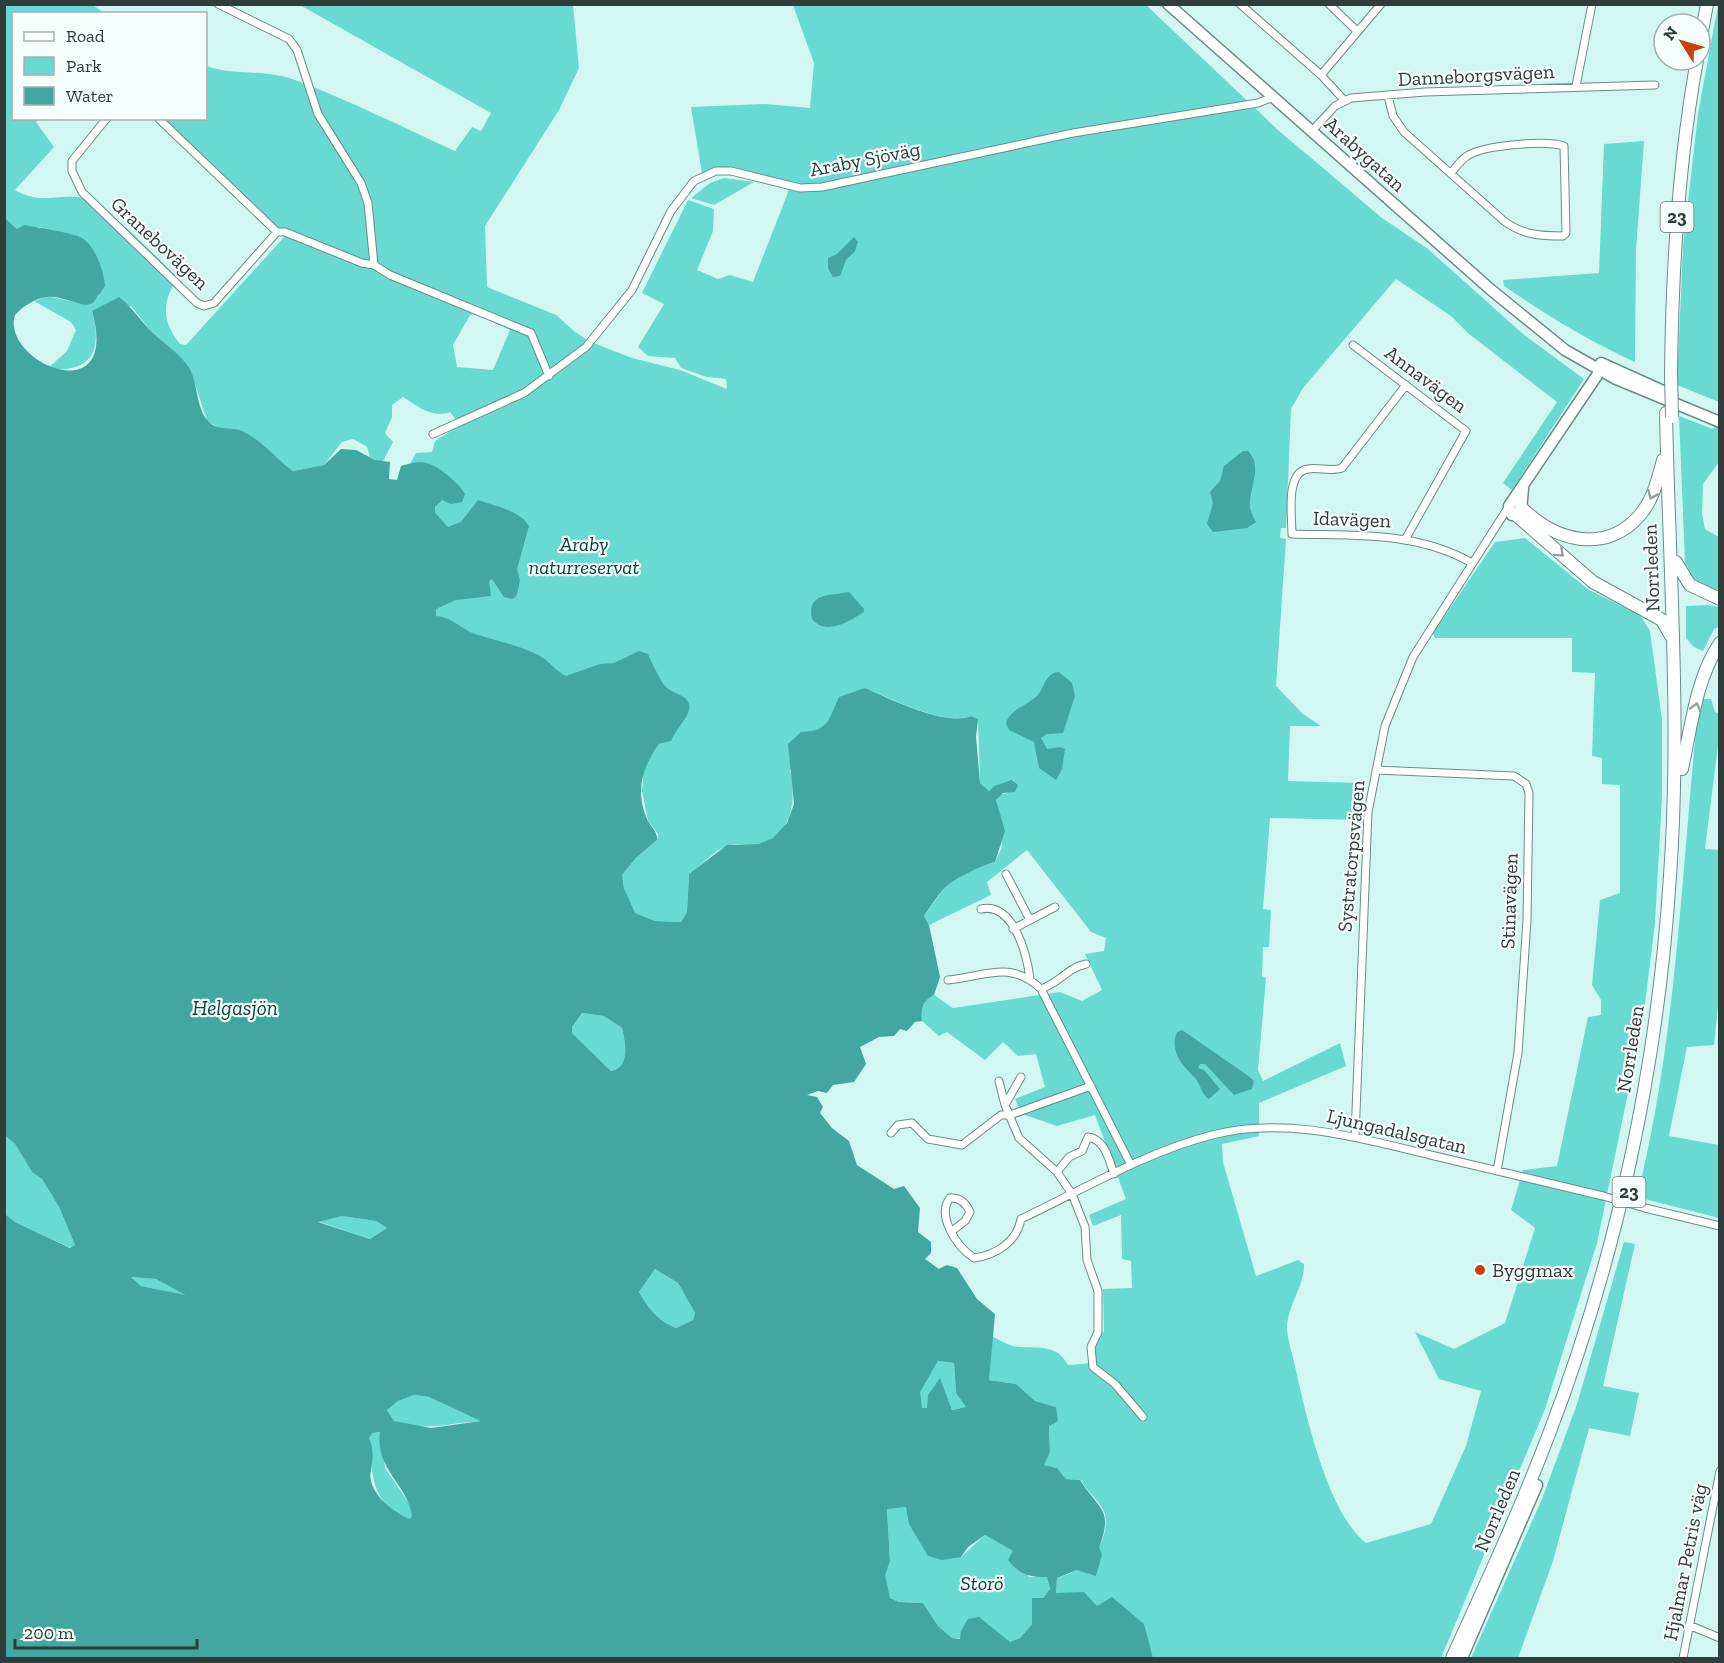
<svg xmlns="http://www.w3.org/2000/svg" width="1724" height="1663" viewBox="0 0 1724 1663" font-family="'Zilla Slab',serif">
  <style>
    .green { fill: #68dad1; fill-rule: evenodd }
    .water { fill: #41a7a0; fill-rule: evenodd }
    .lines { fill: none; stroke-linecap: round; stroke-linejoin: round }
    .street-casing { stroke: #698c88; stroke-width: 9 }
    .secondary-casing { stroke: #698c88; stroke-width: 13 }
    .primary-casing { stroke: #698c88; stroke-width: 13 }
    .highway-casing { stroke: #698c88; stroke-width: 14 }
    .street { stroke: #fff; stroke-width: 7 }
    .secondary { stroke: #fff; stroke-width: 10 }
    .primary { stroke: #fff; stroke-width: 10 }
    .highway { stroke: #fff; stroke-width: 12 }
    .street-bridge-casing { stroke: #698c88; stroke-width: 9; stroke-linecap: butt }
    .highway-bridge-casing { stroke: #698c88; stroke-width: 14; stroke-linecap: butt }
    .street-bridge { stroke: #fff; stroke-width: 7 }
    .highway-bridge { stroke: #fff; stroke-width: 12 }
    .oneway { stroke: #979e9e }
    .poi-dot { fill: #c74108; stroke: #f6fdfd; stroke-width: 2 }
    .labels { text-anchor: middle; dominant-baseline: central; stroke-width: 4.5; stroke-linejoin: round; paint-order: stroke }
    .shield { fill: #f6fdfd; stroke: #6b7776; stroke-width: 1.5 }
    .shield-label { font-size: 18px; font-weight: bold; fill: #2f3d3c }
    .street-label { font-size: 20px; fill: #2f3d3c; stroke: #f6fdfd }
    .park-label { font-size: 20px; font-style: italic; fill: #00423e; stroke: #f6fdfd }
    .poi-label { font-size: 20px; fill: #2f3d3c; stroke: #f6fdfd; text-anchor: start }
    .water-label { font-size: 21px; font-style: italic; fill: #064642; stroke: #f6fdfd }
  </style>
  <rect width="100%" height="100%" fill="#d2f7f3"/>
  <path class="green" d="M1145,4L1278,130L1382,218L1428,249L1523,334L1584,379L1512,490L1503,483L1557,402L1469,334L1451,316L1396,279L1303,388L1291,409L1286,528H1281L1280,538L1286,539L1276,686L1303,714L1321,726H1290L1288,781L1365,783L1362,820L1270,818L1263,909L1271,910L1269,947H1263L1262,976L1266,978L1258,1070L1263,1081L1340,1043L1346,1066L1259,1103V1136L1222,1144L1223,1162L1256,1276L1298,1260L1304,1264C1305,1286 1286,1307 1287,1330C1288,1342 1293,1355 1295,1366C1306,1415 1327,1512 1366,1543L1431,1524L1466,1446L1481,1391L1439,1379L1415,1332L1454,1349L1505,1323L1535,1228L1511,1210L1523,1170L1557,1166L1588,1017L1601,1015V1000L1592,985L1600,900L1620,893V785L1602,784V758L1592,756L1595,673L1572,672V638H1435L1433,633L1495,542L1525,538L1589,590L1640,615L1650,631L1662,720V797L1655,923L1643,1020L1597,1243L1545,1409L1441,1658H1153L1150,1650L1097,1606L1056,1593L1057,1578C1063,1576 1069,1574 1075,1571C1094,1561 1116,1527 1101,1506C1095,1497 1087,1491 1081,1480L1066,1479L1057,1468L1043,1465L1050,1452L1049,1426L1056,1407L1035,1401L1016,1384L989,1380L991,1336C998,1339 1006,1344 1013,1346C1035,1350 1055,1341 1068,1365L1093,1363L1095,1346L1104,1331L1103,1289L1132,1288L1131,1261L1122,1259L1121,1215L1093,1226L1089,1215L1126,1199L1095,1115L1057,1126L1022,1114L1015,1099L1045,1087L1036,1054L1018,1056L1003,1042L985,1060L947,1032L939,1036L922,1021C921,1008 922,1001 934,995L953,1008L1060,992L1082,1001L1102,990L1085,954L1104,951L1106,938L1091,932L1027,850L987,882L991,895L929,925L924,916C932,906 939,893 948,885C956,878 985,864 995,862L1002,847L996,800L1000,795L1010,792L1014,780L994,786L989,791L980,783L978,719L971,716C945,727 891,698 865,688L847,712L790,770C796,798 794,835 759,844C749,846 736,842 727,846C713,851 701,866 689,874L687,912L681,922L655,921L634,913L624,888L622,875L636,858L657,840L658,834L648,821L642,791L644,766L659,744L671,741L386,701L351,652L427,463L410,464L416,453L432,452L435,441L460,425L450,412C432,419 418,406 403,397L392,405V417L385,433L393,442L382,463L370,457L367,447L353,439L342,442L324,465L293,471L241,431L221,429L207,421L191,371L175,352L150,330L131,306L92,311C103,352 91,373 47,369L67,351L76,330L71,322L34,301L48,296L87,305L99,296L75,235L39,227L17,229L5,218L4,5H93L104,13L14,14V118L39,119L36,122L54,147L15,190C40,204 52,195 78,197C103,199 158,259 178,278C162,301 161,321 180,344L186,345L286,235L162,119L206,118V66C235,76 265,69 295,80C350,101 403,127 455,151L472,127L481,131L491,113L300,5H573L579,68L559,110L485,226L487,287L556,315L575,332L591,342L632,358L680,370L727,389L726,379L707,377L681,368L675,358L648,356L638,347L664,304L642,293L688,200L714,209L713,231L697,270L718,279L730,275L753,282L787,195L790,183L725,168L702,173L691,107L766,104L810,108L814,63L793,5ZM476,314L510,330L493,370L457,367L453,345L470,315Z
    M1718,5H1720L1719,402L1677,385L1683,246L1698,114Z
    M1644,141L1636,250L1635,362C1589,341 1546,315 1504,286L1503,280L1599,273L1604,144Z
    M724,178L754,182L714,205L691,198L710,183Z
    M1679,416L1713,429L1716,425L1719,426V462L1703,484L1702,514L1705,529L1719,537V593L1695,580L1685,562Z
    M1708,605L1719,607V627L1714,629L1703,651L1694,647L1686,638V606Z
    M1703,699H1711L1715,712L1720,714L1719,738L1705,849L1720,850V987L1714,1045L1687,1047L1669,1136L1719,1145V1218L1637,1197C1676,1041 1681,880 1697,720Z
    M582,1013L604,1016L622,1028C625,1042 631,1067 611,1071L572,1033V1027Z
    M4,1136L15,1144L32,1172L42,1179L59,1207L75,1245L71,1248L15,1222L5,1214Z
    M342,1216L376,1221L387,1228L370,1239L317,1221Z
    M1624,1242L1635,1244L1603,1386L1639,1393L1630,1436L1589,1428L1553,1561L1518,1658H1471L1542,1499L1577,1404Z
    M655,1269L678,1283L695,1313L693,1320L676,1328C657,1320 649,1309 639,1292Z
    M131,1277L156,1279L187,1296L141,1286Z
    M938,1361L954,1363L956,1393L967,1407L952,1410L940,1379L927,1408L922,1409L919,1392Z
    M414,1395L429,1397L483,1421C449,1422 429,1433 394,1421L387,1410L398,1401Z
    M380,1432L385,1468L411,1506L412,1516L410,1520C368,1500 374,1477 369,1438L373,1433Z
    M906,1507L961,1557L985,1535L1013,1551L1029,1577L1047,1576L1050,1589L1043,1598H1032V1624L1020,1638L1010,1642L952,1638L938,1626L923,1603L899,1602L890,1598L884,1575L890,1561L887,1508Z"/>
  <path class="water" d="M5,218L17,229L24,225C36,227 69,232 80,237C95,244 104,271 105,286L93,303L87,305C75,304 59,295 47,297C35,298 22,307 15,315C0,362 121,414 92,311L119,297C132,307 139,319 150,330C163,343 180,353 190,369C198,384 196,408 208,421C218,432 231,426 242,431C262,440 276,459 293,471L324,465L341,449L356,450L375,460L390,462L389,479L397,480L401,466C408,464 419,461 426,463C439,466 459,483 465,494L462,502L451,504L442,500L435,507V513L448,527L461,522L478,500C495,506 519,510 529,526L517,569L520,580L517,595L513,599L504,597L492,579L489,581L491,596L456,600L436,609V616C453,617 461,630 478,635C498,641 521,646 540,656C551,662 555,671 566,676L600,664L614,663L639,651L648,654C651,661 661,682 666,687C673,695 695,695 688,713C685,721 676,729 671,741L659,744C642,768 635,791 647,819C650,827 658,831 657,840L636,858L622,875L624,888L635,913L655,921L681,922L687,912L689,874L727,845L759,844L773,838L787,823L794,804L788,744L801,732C829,731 828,721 839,697L865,688C891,699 945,727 971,716L978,719L976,737L980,783L989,791L994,786L1012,780L1018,785L1015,792L1003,793L996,800L1005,831L995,862C985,864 956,878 948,885C939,892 931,906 924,916L929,925L940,977L934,995C922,1001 921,1009 922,1021L915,1022L907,1031L900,1029L894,1036L879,1037L860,1047L866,1064L854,1082L833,1085L827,1093L818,1091L807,1095L817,1097L823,1107L820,1113L832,1128L849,1141L857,1165L894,1189L904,1186L920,1208L918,1232L931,1242V1253L925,1259L939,1269L947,1265L957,1268L977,1299L995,1314L989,1380L1016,1384L1035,1401L1056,1407L1058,1421L1049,1426L1050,1452L1044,1465L1057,1468L1066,1479L1080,1480C1099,1510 1114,1509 1099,1547L1102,1555L1096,1576L1077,1570L1057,1578L1056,1593L1084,1592L1097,1606L1112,1597L1144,1624L1153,1658H5V1214L15,1222L70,1248L75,1245L59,1207L42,1179L32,1172L15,1144L5,1136ZM582,1013L604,1016L622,1028C625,1042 631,1067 611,1071L572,1033V1027ZM342,1216L376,1221L387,1228L370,1239L318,1222ZM655,1269L678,1283L695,1313L693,1320L676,1328C657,1320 649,1309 639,1292ZM131,1277L156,1279L185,1295L141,1286ZM938,1361L954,1363L956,1393L966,1407L952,1410L940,1378L928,1395L927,1408H922L920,1392ZM414,1395L429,1397L481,1421L431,1428L394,1421L387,1410L398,1401ZM380,1432C375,1470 408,1484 412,1516L410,1519C393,1512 366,1492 371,1470C373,1459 374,1449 369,1438L373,1433ZM906,1507L909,1524L928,1556L942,1560L961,1557L968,1547L985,1535L1013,1551L1008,1560C1020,1575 1029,1577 1047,1577L1050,1589L1043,1598H1032V1624L1020,1638L1010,1642L979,1617L968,1619L961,1631L960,1639L952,1638L938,1626L923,1603L899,1602L890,1598L885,1575L890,1561L887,1509Z
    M854,237L858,242L855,251L846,260L840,276L833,277L828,268V258L837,254Z
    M1243,451H1248C1264,467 1248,490 1250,508C1251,513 1254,518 1256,522L1247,528L1213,532L1207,524L1213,503L1210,492L1220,481L1224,466Z
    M849,592L864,609V612C848,622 826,636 812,619C806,592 831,596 849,592Z
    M1059,672L1072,683L1075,696L1063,733L1047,734L1041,738L1047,749L1060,747L1065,749L1062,769L1056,780L1039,768L1034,742L1009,730L1006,724C1008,711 1027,705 1037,696C1045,687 1045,673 1059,672Z
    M1182,1030L1247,1075L1254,1081L1252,1089L1234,1095L1205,1064H1200L1198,1068L1204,1070L1220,1089L1209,1099C1201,1094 1201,1085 1196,1079C1183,1066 1169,1052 1177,1032Z"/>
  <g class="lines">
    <g class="street-casing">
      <path id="street" d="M218,4L289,39L297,50L318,114L361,183L368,203L374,265
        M1240,4L1321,75L1344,100
        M1329,4L1357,31
        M1321,75L1381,4
        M1576,86L1592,4
        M1388,96L1393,116L1404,132L1504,221C1523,235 1540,236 1563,236L1566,233L1564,146C1545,140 1484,145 1467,156C1461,160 1456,167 1451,173
        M107,118L72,161V171L82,192L197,303L204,306L214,303L277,232H285L362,263L374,265L390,275L531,333L549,376
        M158,118L277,232
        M1312,131L1335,106L1351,98L1425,92L1655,85
        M1353,345L1466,431L1406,538
        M1406,385L1342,468C1331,472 1319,467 1308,469C1285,472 1292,517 1292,534C1355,536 1416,531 1472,563
        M433,434L524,393L586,347L632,290L671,211L694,181L716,171H731L800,188L822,187L1073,133L1258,103L1273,97
        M1376,770L1514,776L1526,784L1529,793L1527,920L1518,1053L1497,1171
        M1006,874L1030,920
        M981,909C1014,902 1027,955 1030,979
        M1013,929L1055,907
        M948,980C985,977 1009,959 1041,989L1131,1165
        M1041,989C1061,982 1067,968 1086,964
        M1021,1077L1005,1105L1019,1138L1057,1172L1072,1194L1085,1227L1087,1260L1098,1291V1332L1091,1347L1093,1367L1115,1384L1143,1417
        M999,1081L1005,1105
        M891,1133L898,1125L912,1123L928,1139L962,1145L1001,1115H1010L1091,1086
        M1355,1137L1368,812L1385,726L1413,657L1509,506
        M1057,1172L1069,1157L1082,1151L1088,1137C1105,1139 1109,1160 1114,1174
        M1645,1208L1720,1226
        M952,1231L965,1221L970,1212C966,1203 960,1197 950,1198C936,1216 957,1247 974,1258C996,1255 1017,1242 1021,1219C1082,1190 1146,1152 1212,1135C1287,1115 1366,1140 1439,1157C1494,1170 1548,1183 1603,1196
        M1691,1626L1720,1638
        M1683,1658L1720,1471"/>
    </g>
    <g class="secondary-casing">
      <path id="secondary" d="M1168,4L1490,289L1565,350L1616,379L1720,422
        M1601,363L1672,395
        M1523,488L1521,511L1518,515H1512L1509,506L1604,365"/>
    </g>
    <g class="primary-casing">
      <path id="primary" d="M1462,1658L1537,1485"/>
    </g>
    <g class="highway-casing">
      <path id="highway" d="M1700,43L1707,4
        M1671,375C1672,270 1678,164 1697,60
        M1521,507C1553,541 1606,555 1640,515C1653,500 1658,479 1663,460
        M1516,515L1593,582L1662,620L1671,636
        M1676,562L1690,585L1720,599
        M1682,769C1691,728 1696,678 1720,643
        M1452,1658C1486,1584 1520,1510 1549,1434C1617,1257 1658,1065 1670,876C1681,722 1669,567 1666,413"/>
    </g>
    <use href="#street" class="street"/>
    <use href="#secondary" class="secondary"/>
    <use href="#primary" class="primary"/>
    <use href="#highway" class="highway"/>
    <g class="street-bridge-casing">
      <path id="street-bridge" d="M1603,1196L1645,1208"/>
    </g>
    <g class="highway-bridge-casing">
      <path id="highway-bridge" d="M1671,375L1672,417"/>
    </g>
    <use href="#street-bridge" class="street-bridge"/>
    <use href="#highway-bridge" class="highway-bridge"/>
  </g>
  <defs><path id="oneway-chevron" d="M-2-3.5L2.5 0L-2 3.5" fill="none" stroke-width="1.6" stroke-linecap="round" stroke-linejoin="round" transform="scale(1.5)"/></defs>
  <g class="oneway">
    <use href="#oneway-chevron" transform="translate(1652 495) rotate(114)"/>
    <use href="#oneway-chevron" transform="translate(1560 553) rotate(42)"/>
    <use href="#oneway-chevron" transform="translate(1696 707) rotate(-76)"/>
  </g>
  <circle class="poi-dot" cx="1480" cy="1270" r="6"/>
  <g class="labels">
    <g class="shield">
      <rect x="1660.5" y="202" width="33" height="30" rx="4.5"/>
      <rect x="1612.5" y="1177" width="33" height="30" rx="4.5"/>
    </g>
    <g class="shield-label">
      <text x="1677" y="217">23</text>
      <text x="1629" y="1192">23</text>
    </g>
    <g class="street-label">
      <text transform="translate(1476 75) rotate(-3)">Danneborgsvägen</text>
      <text transform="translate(1365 154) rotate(42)">Arabygatan</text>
      <text transform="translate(865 159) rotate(-11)">Araby Sjöväg</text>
      <text transform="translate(160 243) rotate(43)">Granebovägen</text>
      <text transform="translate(1426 379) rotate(37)">Annavägen</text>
      <text transform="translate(1352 519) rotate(2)">Idavägen</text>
      <text transform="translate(1651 568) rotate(-92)">Norrleden</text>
      <text transform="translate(1351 856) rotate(-85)">Systratorpsvägen</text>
      <text transform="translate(1509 901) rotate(-88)">Stinavägen</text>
      <text transform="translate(1630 1049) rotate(-81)">Norrleden</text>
      <text transform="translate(1397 1131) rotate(13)">Ljungadalsgatan</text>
      <text transform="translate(1497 1510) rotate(-67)">Norrleden</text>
      <text transform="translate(1685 1562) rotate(-79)">Hjalmar Petris väg</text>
    </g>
    <g class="park-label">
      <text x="584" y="544">Araby<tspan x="584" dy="23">naturreservat</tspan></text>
      <text x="982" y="1583">Storö</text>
    </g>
    <g class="poi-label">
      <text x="1492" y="1270">Byggmax</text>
    </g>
    <g class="water-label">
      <text x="235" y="1007">Helgasjön</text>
    </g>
  </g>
  <rect width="1724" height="1663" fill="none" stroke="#2f3d3c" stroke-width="12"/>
  <rect x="12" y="12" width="195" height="108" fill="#f6fdfd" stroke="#a6b0b0" stroke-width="1.5"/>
  <rect x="24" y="32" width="30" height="9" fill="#ffffff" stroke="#a6b0b0" stroke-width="1.5"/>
  <text x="66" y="42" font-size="18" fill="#2f3d3c">Road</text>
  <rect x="24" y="57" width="30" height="18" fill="#68dad1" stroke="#a6b0b0" stroke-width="1.5"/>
  <text x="66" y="72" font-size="18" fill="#2f3d3c">Park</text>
  <rect x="24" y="87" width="30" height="18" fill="#41a7a0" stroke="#a6b0b0" stroke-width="1.5"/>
  <text x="66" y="102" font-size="18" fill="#2f3d3c">Water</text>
  <g transform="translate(1682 42) rotate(307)"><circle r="28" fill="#f6fdfd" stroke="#a6b0b0" stroke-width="1.5"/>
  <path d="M0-4.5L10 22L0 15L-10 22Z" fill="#c74108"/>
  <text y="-9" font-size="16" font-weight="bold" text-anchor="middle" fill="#2f3d3c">N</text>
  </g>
  <path d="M15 1639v9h182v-9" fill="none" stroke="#2f3d3c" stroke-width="3"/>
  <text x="24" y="1639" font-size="18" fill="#2f3d3c" stroke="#f6fdfd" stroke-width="4.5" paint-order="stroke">200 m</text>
</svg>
